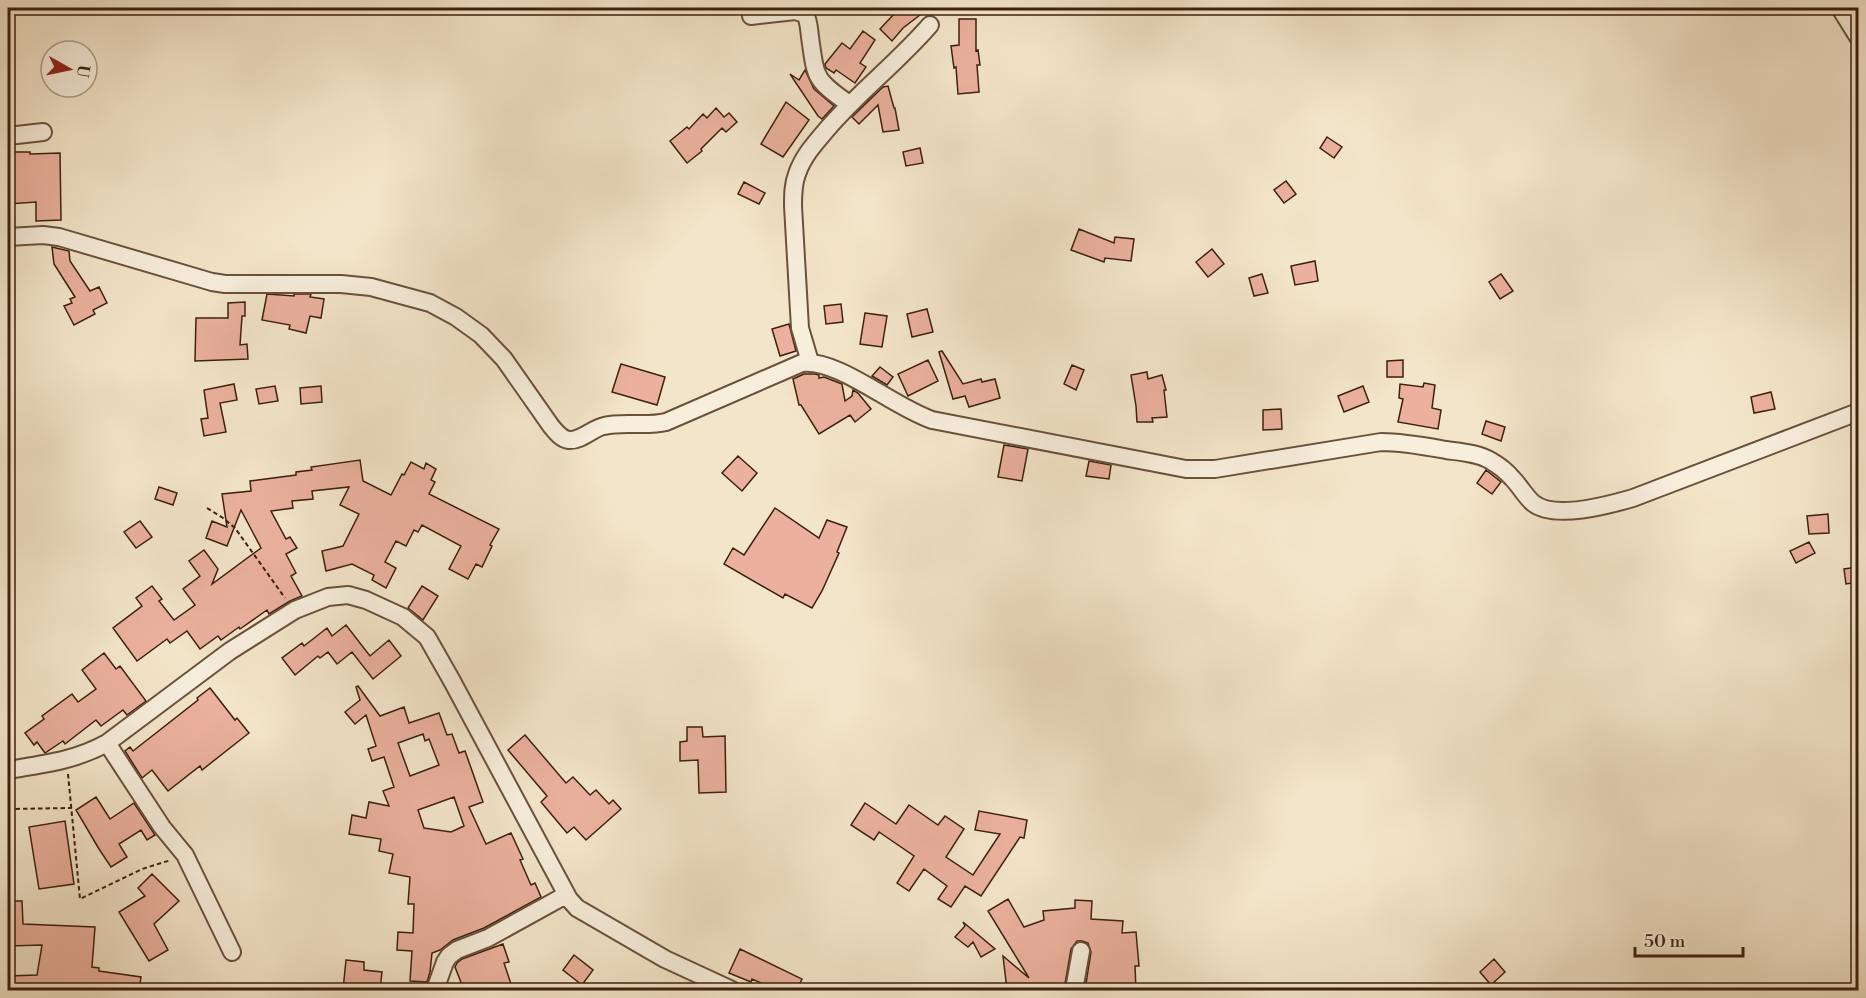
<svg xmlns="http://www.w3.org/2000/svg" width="1866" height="998" viewBox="0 0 1866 998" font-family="'Libre Bodoni',serif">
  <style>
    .building { fill: #ebb19e; stroke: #3d200d; stroke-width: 1.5; fill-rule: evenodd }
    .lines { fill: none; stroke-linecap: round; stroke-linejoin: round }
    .minor-casing { stroke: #6a513c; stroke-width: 20 }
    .path { stroke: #3d200d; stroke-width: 2; stroke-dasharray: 4.5 3; stroke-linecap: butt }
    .minor { stroke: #f7eedc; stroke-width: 16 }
  </style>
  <rect width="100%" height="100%" fill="#f3e5c9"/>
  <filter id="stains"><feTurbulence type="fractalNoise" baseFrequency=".00333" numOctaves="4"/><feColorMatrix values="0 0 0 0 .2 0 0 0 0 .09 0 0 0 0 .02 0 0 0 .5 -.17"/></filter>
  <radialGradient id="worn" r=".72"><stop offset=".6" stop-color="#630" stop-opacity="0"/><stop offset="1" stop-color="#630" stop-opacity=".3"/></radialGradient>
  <path class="building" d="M889,8H929L903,28L892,41L880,29L894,14Z
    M959,19H976V51L978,50L980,65H977L979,92L958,94L956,67L954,68L951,46L959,45Z
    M863,31L875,40L860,63L866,67L855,83L836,70L834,73L826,68L825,64L842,43L850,49Z
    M805,70L814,89L834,106L822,119L818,116L790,74L799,80Z
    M888,86L894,108H895L899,130L883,132L878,105L859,124L852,117L883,87Z
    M786,102L809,120L783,157L761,144Z
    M716,108L724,117L729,113L737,122L726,132L722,128L701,149L702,151L687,163L670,141L687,127L689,129L703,114L707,118Z
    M1327,137L1342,147L1334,158L1320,148Z
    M920,148L923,163L906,166L903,152Z
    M8,152H30V154L60,153L61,220L36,221V202L8,204Z
    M1286,181L1296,194L1284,203L1274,190Z
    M744,182L765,193L759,204L738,194Z
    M1079,229L1114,243L1115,237L1134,239L1131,261L1105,258L1104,262L1071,250Z
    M52,247L69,251L70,261L90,291L99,287L107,303L93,310L95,314L74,325L64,306L72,303L70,299L75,297L54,264Z
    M1212,249L1224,264L1208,277L1196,262Z
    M1315,261L1318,281L1295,285L1291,266Z
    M1262,274L1268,293L1254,296L1249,278Z
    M1501,274L1513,291L1500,299L1489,282Z
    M267,294L294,296V294H311L310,297L324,299L321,318L310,316L306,333L289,329L290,325L262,320Z
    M245,302V316H242L240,345L247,344L248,359L195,361L196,318H228V303Z
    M841,304L843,322L826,324L824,306Z
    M927,309L933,332L912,337L907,314Z
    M865,313L887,316L882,347L860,344Z
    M789,324L796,351L780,356L772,329Z
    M942,351L963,384L981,379L982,382L995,379L1000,398L969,407L965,396L953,399L939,352Z
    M928,360L938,381L908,396L898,374Z
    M1403,360V377H1387V361Z
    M621,364L665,377L657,405L612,392Z
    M1072,365L1084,370L1076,390L1064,384Z
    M880,367L893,377L887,385L872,376Z
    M1147,372L1148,379L1162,375L1166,390H1164L1167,417L1152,418L1153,422H1137L1136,406L1131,375Z
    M804,374H815L819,375V378L824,377L842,384L845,401L852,396L853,390L858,393L871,409L855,422L850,415L819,434L801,405H799L793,379Z
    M1424,383L1435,385L1432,408L1441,410L1438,429L1398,422L1403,399L1399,398L1400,384L1423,387Z
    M234,384L237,400L220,403L226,432L204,436L201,419L208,418L204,390Z
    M275,386L278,401L259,404L256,389Z
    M321,386L322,402L301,404L300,388Z
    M1363,386L1369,402L1344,412L1338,396Z
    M1771,392L1775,409L1754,413L1751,397Z
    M1281,409L1282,429L1263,430V410Z
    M1486,421L1505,427L1501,441L1482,434Z
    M1004,445L1028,449L1022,481L998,477Z
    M738,456L757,473L742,491L722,473Z
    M360,460L363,481L391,495L402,474L404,475L411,462L424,469L426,463L436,469L431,480L435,482L429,494L499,529L490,545L492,546L482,567L476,564L468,579L449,569L461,546L422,525L418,532L414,530L406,546L396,541L385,562L396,568L386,588L372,580L374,575L352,564L326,571L322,551L343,546L359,514L340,505L349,487L312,491L313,499L292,501L293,508L271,511L286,539L290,537L297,548L286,554L296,573L291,576L302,596L290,601L269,614L267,610L240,629L239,627L221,640L218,636L200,649L187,631L170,643L167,639L137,661L113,628L142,606L136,598L152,586L162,599L159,601L174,620L195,605L183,589L200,576L189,561L204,550L218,569L212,584L261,548L241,510L227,546L206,538L212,521L227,527L222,494L251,491L250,481L296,475V472L312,470L311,467Z
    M1089,461L1111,465L1109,479L1086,476Z
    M1486,470L1501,482L1492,494L1477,483Z
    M159,487L177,493L173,505L155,499Z
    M775,508L819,538L827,520L847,527L837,552L839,553L822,591L812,608L785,594L783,598L724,564L733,548L744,555Z
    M1828,514L1829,533L1809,534L1807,516Z
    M140,521L152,537L136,548L124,532Z
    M1809,542L1815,553L1796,563L1790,551Z
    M1858,567V582L1846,584L1844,569Z
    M422,586L438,596L423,620L408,608Z
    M346,625L370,656L389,640L401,656L373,679L352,652L337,664L328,652L320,658L318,656L295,675L282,658L302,643L304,646L327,628L332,636Z
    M104,653L116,669L120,666L146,701L127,715L123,710L101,726L96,720L65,744L63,741L45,753L37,742L34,745L25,733L44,719L42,716L72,694L78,702L96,689L82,670Z
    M358,686L380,716L404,707L409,723L439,713L447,735L452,734L459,753L465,751L470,765L483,802L469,807L486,844L511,833L523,859L520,860L531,885L535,883L541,897L484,928L453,940L440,950L432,953L430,972L427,982L410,981L412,951L397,950L398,932L413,933L414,904H408L410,877L389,873L393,854L379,851L381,839L349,834L352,815L366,818L369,802L389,806L383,791L394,787L384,757L372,761L368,749L376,746L366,715L355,724L345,712L360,700L356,687ZM423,734L425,741L429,739L439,765L410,776L398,743ZM454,797L464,826L451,832L424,828L418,810Z
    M210,688L235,720L237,718L249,733L202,770L200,766L168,791L152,770L142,778L125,751L130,747L133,751L198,700L197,698Z
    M687,727H702L703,737L725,736L726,792L699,793L698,760L680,761V742L687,741Z
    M525,735L566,783L573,777L590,795L596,790L609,804L613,800L621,809L586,840L574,827L567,833L541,802L547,796L508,750Z
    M96,797L110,819L134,803L155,835L147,840L141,830L119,844L127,857L111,867L99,849L76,810Z
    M865,803L896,824L909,805L938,825L945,816L964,829L946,857L973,875L1000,834L975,830L979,811L1027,820L1024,838L1020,837L981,896L965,886L951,907L938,899L947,886L924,869L909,891L897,883L914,856L879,832L874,840L851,825Z
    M65,821L74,884L39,889L29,827Z
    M152,874L179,901L154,924L168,950L149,961L119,912L145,896L138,888Z
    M1008,899L1024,927L1044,920L1043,911L1075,908V900L1092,901L1091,919L1123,921L1122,933L1136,932L1139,966H1135L1136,990H1085L1091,952L1088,943L1082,941H1077L1071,949L1064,990H1007L1003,956L1029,978L988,911Z
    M9,901H22L23,924L95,927L92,967L99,968V971L141,977L139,990H8V976L37,975L42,945L8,946Z
    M963,922L995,949L981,957L973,942L968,947L955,937L965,926Z
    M503,944L509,962L504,963L512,987L503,990H464L455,967L457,963L462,959Z
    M740,949L802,979L797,990H777L752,979L751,982L729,973Z
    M574,955L593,970L582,985L563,970Z
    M1494,959L1505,972L1491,985L1480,972Z
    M346,960L364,962V970L382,972L380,990H343Z"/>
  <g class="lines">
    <g class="minor-casing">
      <path id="minor" d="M1840,8L1858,37
        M751,16L795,11L805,14C809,21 809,29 810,37C816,79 814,79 849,104
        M8,136L43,132
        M8,237L43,235L59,237L212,282L225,284H341L371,287L430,303L456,317L481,335L504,359L551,426C556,432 561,439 569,440C581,441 593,428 604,426C624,421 645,427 666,422L802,363C839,359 893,407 932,420L1186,469H1215L1381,442C1403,442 1424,446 1446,450C1460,452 1478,453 1491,461C1498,465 1507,472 1512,478C1520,486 1525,496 1533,503C1554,520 1609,505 1633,498L1858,412
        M810,362L800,328L793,206C793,195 793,184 797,174C803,156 816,142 828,128C860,91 898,62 930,25
        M107,743L162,827L185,855L232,952
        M8,770C44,764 74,761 107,743L230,651L295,610L328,597L348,595L366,600L403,617L427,637L452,681L569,899L577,908L665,959L732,990
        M435,990L445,962L449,956L457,950L488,938L566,895
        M1074,990L1081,951"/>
    </g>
    <path class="path" d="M207,508L223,518L235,528L285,598
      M68,774L80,899L142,869L171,860
      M8,809L72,808"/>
    <use href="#minor" class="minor"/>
  </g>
  <rect width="1866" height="998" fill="none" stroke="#f3e5c9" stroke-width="30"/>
  <rect x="9" y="9" width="1848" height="980" fill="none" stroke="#3d200d" stroke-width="3"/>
  <rect x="15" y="15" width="1836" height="968" fill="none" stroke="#3d200d" stroke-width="1.5"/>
  <g transform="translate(69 69) rotate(99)"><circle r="28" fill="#f7eedc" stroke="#ad9c89" stroke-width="1.5"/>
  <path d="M0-4.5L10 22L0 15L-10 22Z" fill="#8f2418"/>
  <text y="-9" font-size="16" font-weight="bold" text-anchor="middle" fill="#3d200d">U</text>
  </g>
  <path d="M1635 947v9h108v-9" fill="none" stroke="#3d200d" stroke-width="3"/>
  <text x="1644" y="947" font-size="18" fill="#3d200d" stroke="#f7eedc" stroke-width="4.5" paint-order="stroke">50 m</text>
  <rect width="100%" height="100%" filter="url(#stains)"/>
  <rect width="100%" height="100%" fill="url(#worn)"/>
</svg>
